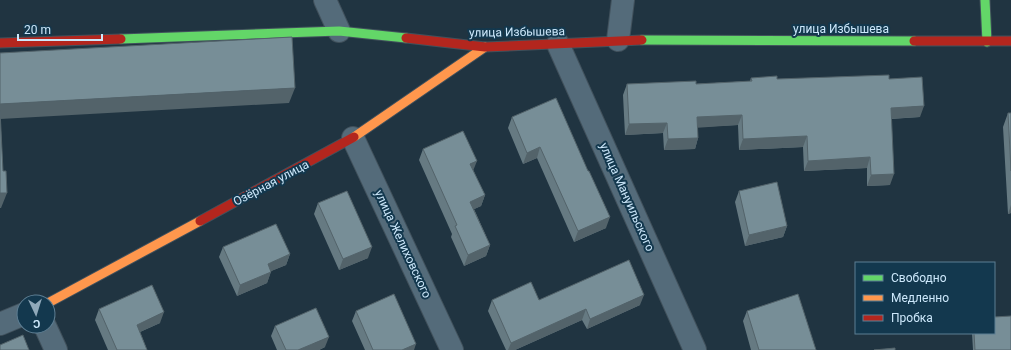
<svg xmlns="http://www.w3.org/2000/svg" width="1011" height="350" viewBox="0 0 1011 350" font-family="Roboto,sans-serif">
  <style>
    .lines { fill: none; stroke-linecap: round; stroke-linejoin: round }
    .street-casing { stroke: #41515c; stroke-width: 24 }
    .fast-casing { stroke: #41515c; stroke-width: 11 }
    .slow-casing { stroke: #41515c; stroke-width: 11 }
    .jam-casing { stroke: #41515c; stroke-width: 11 }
    .street { stroke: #546b7a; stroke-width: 22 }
    .fast { stroke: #63d668; stroke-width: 9 }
    .slow { stroke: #ff974d; stroke-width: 9 }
    .jam { stroke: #b3261e; stroke-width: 9 }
    .wall { fill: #667a82 }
    .shaded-wall { fill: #53636a }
    .building { fill: #778e97; stroke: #53636a }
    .labels { text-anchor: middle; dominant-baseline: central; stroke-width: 4; stroke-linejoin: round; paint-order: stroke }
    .street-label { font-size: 12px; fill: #cde8fb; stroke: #13384e }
  </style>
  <rect width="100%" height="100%" fill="#203441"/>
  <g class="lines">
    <g class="street-casing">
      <path id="street" d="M325,0L339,31
        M618,40L623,0
        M558,44L695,350
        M353,138L452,350
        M0,324L24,314
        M45,326L56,350"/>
    </g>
    <g class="fast-casing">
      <path id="fast" d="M985,0L987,42
        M121,39L339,31L406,38
        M642,40L914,41"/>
    </g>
    <g class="slow-casing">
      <path id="slow" d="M354,137L485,47
        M48,303L200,221"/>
    </g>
    <g class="jam-casing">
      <path id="jam" d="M406,38L485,47L642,40
        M914,41H1011
        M0,43L121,39
        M200,221L354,137"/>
    </g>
    <use href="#street" class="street"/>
    <use href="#fast" class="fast"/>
    <use href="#slow" class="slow"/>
    <use href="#jam" class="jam"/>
  </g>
  <path class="wall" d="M751,78L777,79H889L920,117L891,119L890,185L867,186V168L804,171L803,147L739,150L738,125L698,127V138L695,149L664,150L663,133L625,135L623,95L627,84H696L750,81Z
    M1008,113H1011V213L1008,214L1003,127Z
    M512,117L588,171L606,228L574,242L537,158L523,164L508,128Z
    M423,149L473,170L485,195L481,206L474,209L490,245L486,256L464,266L451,237L452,234L419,160Z
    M739,191L787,226L783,237L745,246L735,202Z
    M318,203L368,258L339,270L314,214Z
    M223,247L290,254L286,265L271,271L267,283L237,296L219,257Z
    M492,300H539L640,305L587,329L582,320L515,350H506L488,311Z
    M99,309L160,323L140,332L147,350H108L95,320Z
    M356,311L414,350H365L352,321Z
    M747,311L816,350H751L743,321Z
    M275,326L325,347L319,350H277L271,336Z
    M972,333H994L1011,350H973Z"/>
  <path class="shaded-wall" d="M295,88L289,103L0,119V104Z
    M924,106L920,117L887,119L891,108Z
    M742,115L738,125L694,128L697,117Z
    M667,123L663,133L625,135L629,124Z
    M807,136L803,147L739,150L743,139Z
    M698,138L695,149L664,150L668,139Z
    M540,147L537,158L523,164L527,153Z
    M870,157L867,168L804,171L808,161Z
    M477,161L473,171L470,164Z
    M894,174L890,185L867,186L871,175Z
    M0,193H7L1,208H0Z
    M485,195L481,206L466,213L470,202Z
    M1011,205V213L1008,214Z
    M610,217L606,228L574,242L578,231Z
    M787,226L783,237L745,246L749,235Z
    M490,245L486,256L464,266L468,255Z
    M372,247L368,258L339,270L343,259Z
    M290,254L286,265L264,274L268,264Z
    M271,272L267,283L237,296L240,285Z
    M644,295L640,305L587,329L590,319Z
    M586,309L582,320L515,350H508L511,343Z
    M164,312L160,323L133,335L137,325Z
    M329,337L325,347L319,350H298Z
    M416,344L414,350H402Z"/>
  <path class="building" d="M292,37L295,88L0,104V53Z
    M889,75V79L922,77L924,106L891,108L894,174L871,175L870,157L808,161L807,136L743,139L742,115L697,117L698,138L668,139L667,123L629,124L627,84L696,81V84L752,81L751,78L777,76V79Z
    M556,98L588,171H589L610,217L578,231L540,147L527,153L512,117Z
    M0,110L3,171H6L7,193H0Z
    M1008,113H1011V171Z
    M463,131L477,161L470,164L485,195L470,202L490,245L468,255L455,226L457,225L423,149Z
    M777,182L787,226L749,235L739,191Z
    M347,191L372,247L343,259L318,203Z
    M276,224L290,254L268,264L271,272L240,285L223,247Z
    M629,260L644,295L590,319L586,309L511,343L492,300L531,282L539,300Z
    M152,285L164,312L137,325L147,350H117L99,309Z
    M394,294L416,344L402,350H373L356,311Z
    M798,294L816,350H759L747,311Z
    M316,308L329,337L298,350H286L275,326Z
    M1011,316V350H975L974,333H994V317Z
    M23,335L29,350H0V345Z
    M895,348V350H874Z"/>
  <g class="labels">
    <g class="street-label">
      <text x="841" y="29">улица Избышева</text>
      <text transform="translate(517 32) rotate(-1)">улица Избышева</text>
      <text transform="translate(271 183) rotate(-28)">Озёрная улица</text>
      <text transform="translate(627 197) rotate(66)">улица Мануильского</text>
      <text transform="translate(403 244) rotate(65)">улица Желиховского</text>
    </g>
  </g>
  <rect x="855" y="262" width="140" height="72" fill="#13384e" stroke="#5d7e93"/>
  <rect x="863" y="275" width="20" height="6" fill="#63d668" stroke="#5d7e93"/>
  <text x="891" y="282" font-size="12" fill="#cde8fb">Свободно</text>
  <rect x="863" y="295" width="20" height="6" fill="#ff974d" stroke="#5d7e93"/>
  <text x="891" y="302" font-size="12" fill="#cde8fb">Медленно</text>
  <rect x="863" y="315" width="20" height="6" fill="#b3261e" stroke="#5d7e93"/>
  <text x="891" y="322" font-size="12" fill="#cde8fb">Пробка</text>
  <g transform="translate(36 314) rotate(176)"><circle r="19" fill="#13384e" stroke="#5d7e93"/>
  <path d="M0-3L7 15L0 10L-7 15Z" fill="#90a9ba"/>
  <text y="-6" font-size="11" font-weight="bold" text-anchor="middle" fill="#cde8fb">С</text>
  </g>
  <path d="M18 34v6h84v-6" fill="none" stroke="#cde8fb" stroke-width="2"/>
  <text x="24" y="34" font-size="12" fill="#cde8fb" stroke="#13384e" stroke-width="3" paint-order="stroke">20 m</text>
</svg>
